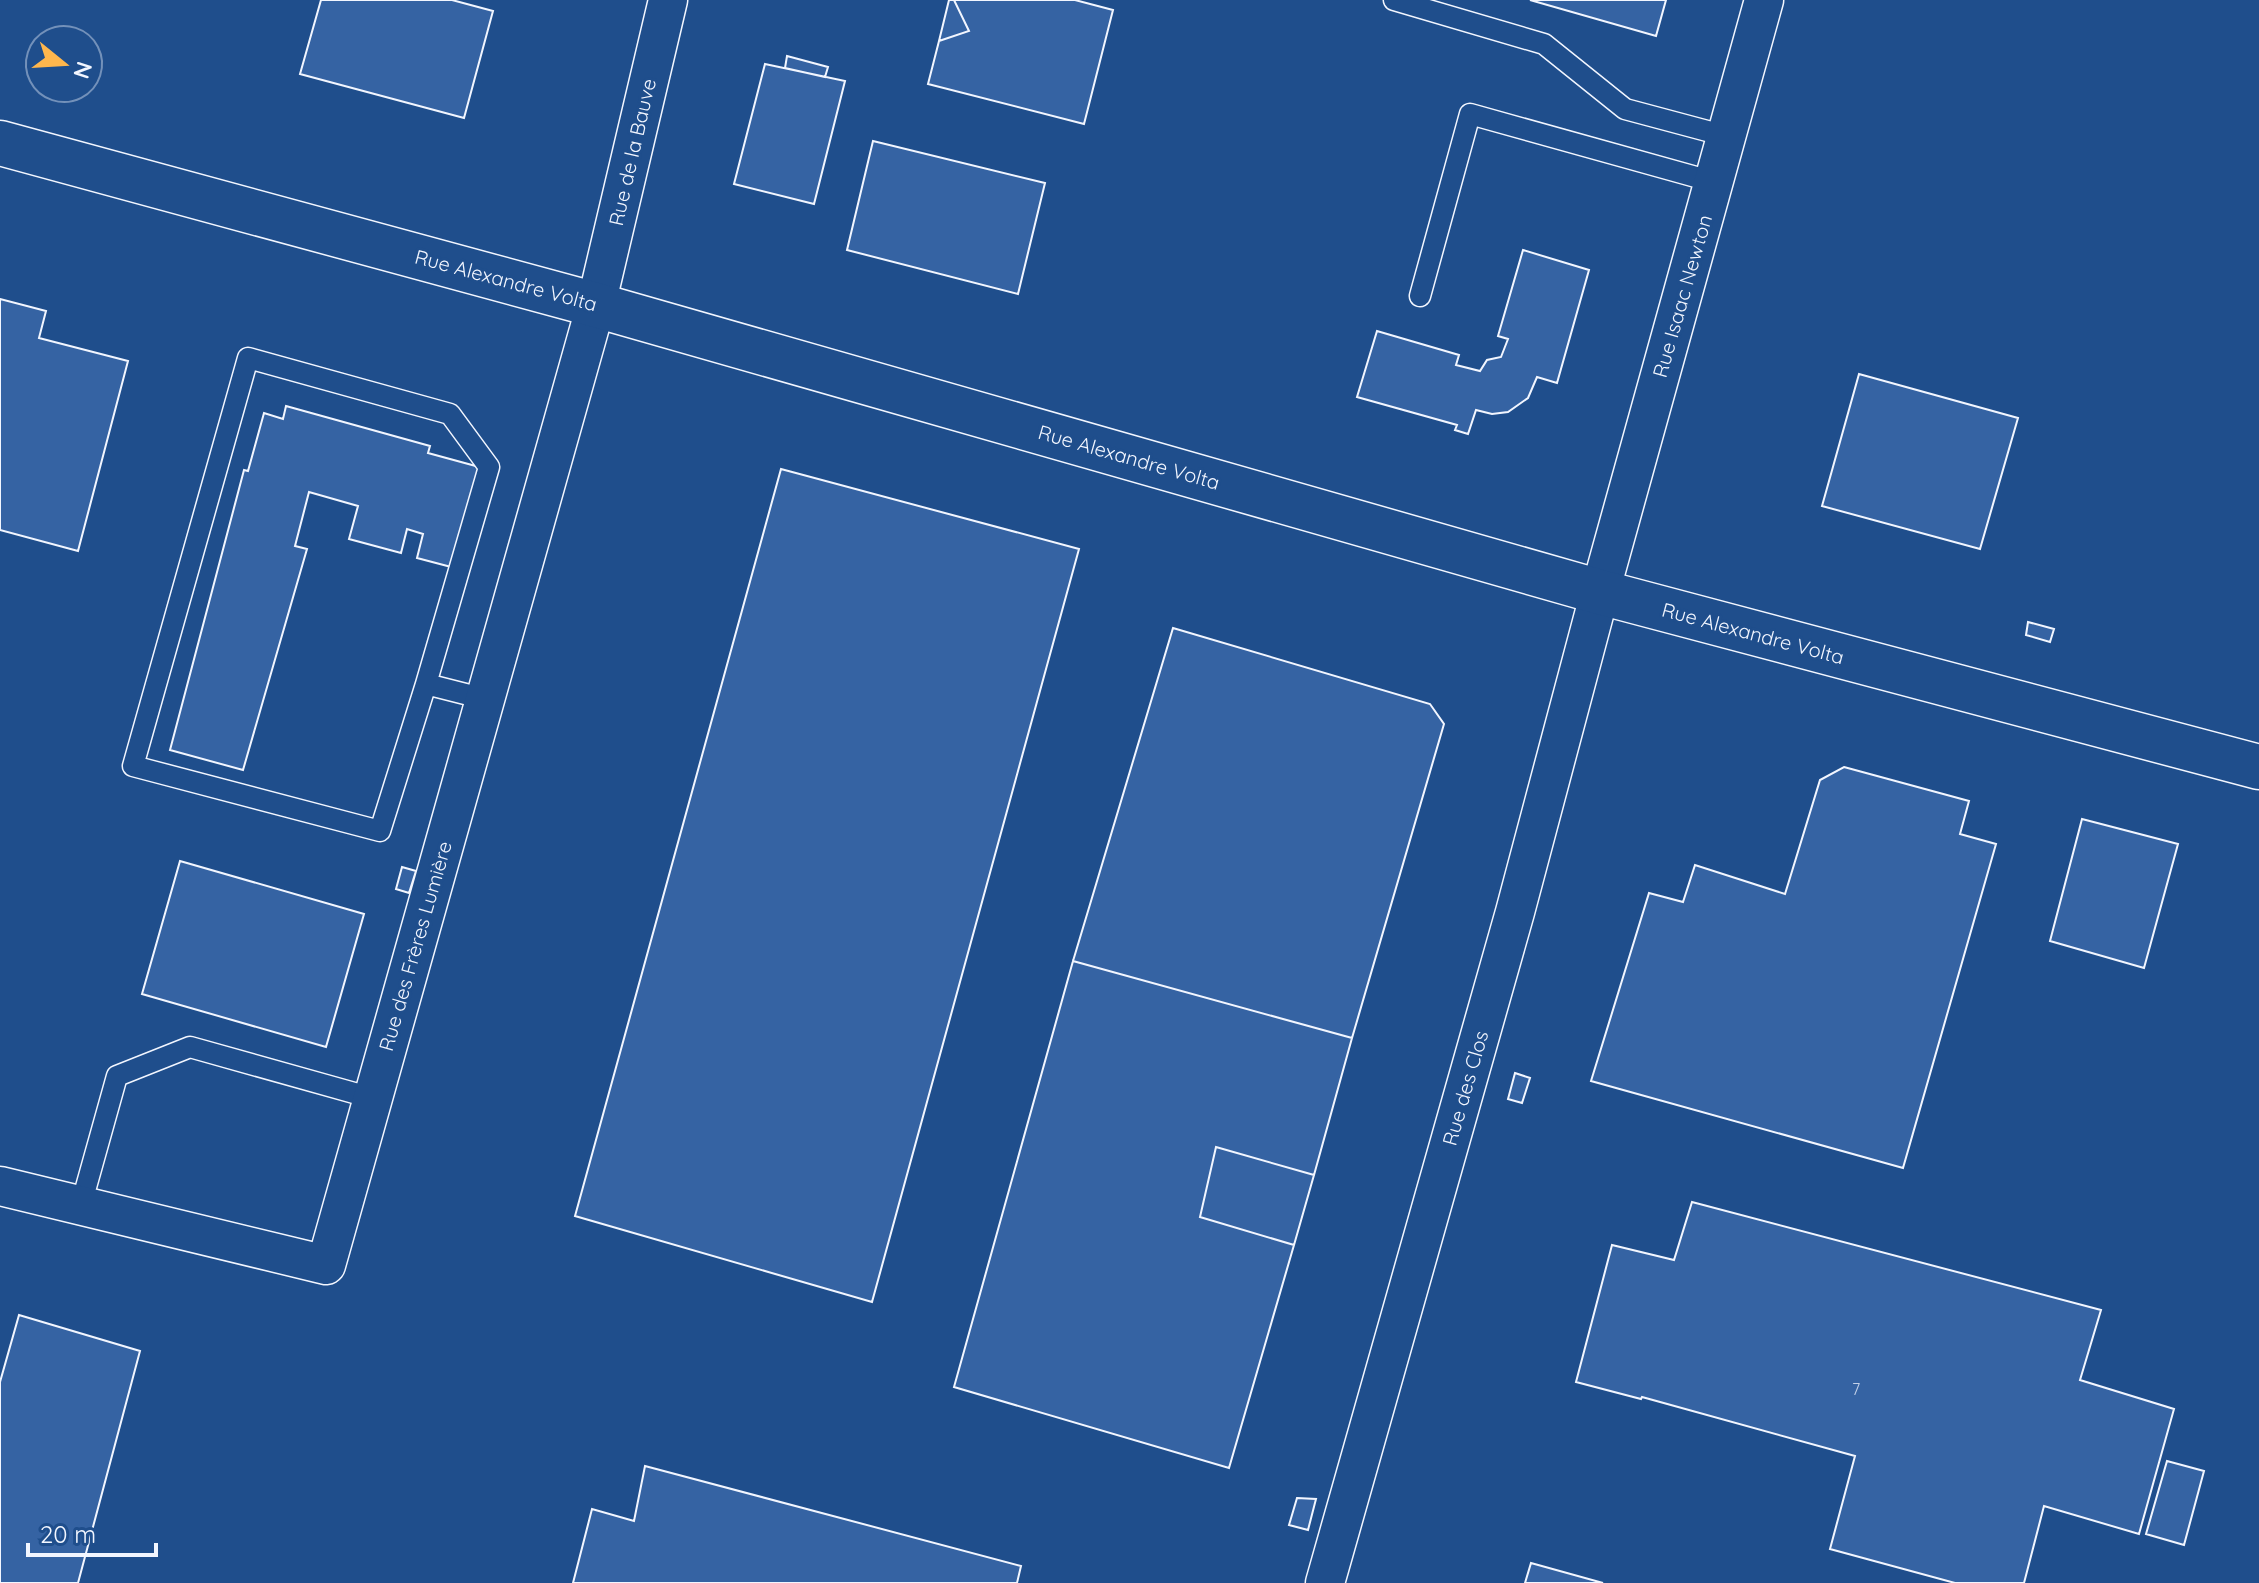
<svg xmlns="http://www.w3.org/2000/svg" width="2259" height="1583" viewBox="0 0 2259 1583" font-family="Quicksand,sans-serif">
  <style>
    .building { fill: #3563a3; stroke: #f2f6ff; stroke-width: 2 }
    .lines { fill: none; stroke-linecap: round; stroke-linejoin: round }
    .lane-casing { stroke: #f2f6ff; stroke-width: 23 }
    .street-casing { stroke: #f2f6ff; stroke-width: 41 }
    .primary-casing { stroke: #f2f6ff; stroke-width: 47 }
    .lane { stroke: #1f4e8c; stroke-width: 20 }
    .street { stroke: #1f4e8c; stroke-width: 38 }
    .primary { stroke: #1f4e8c; stroke-width: 44 }
    .labels { text-anchor: middle; dominant-baseline: central; stroke-width: 6; stroke-linejoin: round; paint-order: stroke }
    .number-label { font-size: 16px; fill: #c3d1e8 }
    .street-label { font-size: 20px; fill: #f2f6ff; stroke: #1f4e8c }
  </style>
  <rect width="100%" height="100%" fill="#1f4e8c"/>
  <path class="building" d="M321,0H452L493,11L464,118L300,74Z
    M949,0H954L969,31L939,41Z
    M954,0H1075L1113,10L1084,124L928,84L939,41L969,31Z
    M1530,0H1666L1656,36Z
    M787,56L828,67L825,77L785,68Z
    M765,64L845,81L814,204L734,184Z
    M873,141L1045,183L1018,294L847,250Z
    M1523,250L1589,270L1557,383L1537,377L1528,398L1508,412L1492,414L1476,410L1468,434L1455,430L1457,425L1357,397L1377,331L1459,355L1456,365L1480,371L1487,360L1501,357L1508,339L1498,336Z
    M0,299L46,311L39,338L128,361L78,551L0,530Z
    M1859,374L2018,418L1980,549L1822,506Z
    M286,406L430,446L428,453L483,468L455,568L417,558L423,534L407,529L401,553L349,539L358,506L309,492L295,546L307,549L243,770L170,750L244,470L248,471L264,413L283,419Z
    M781,469L1079,549L872,1302L575,1216Z
    M2028,622L2054,629L2050,642L2026,635Z
    M1173,628L1430,704L1444,724L1352,1038L1073,961Z
    M1844,767L1969,801L1960,834L1996,844L1903,1168L1591,1081L1649,893L1683,902L1695,865L1785,894L1820,780Z
    M2082,819L2178,844L2144,968L2050,941Z
    M180,861L364,914L326,1047L142,994Z
    M402,867L416,871L409,893L396,889Z
    M1073,961L1352,1038L1314,1175L1216,1147L1200,1217L1294,1245L1229,1468L954,1387Z
    M1515,1073L1530,1078L1522,1103L1508,1099Z
    M1216,1147L1314,1175L1294,1245L1200,1217Z
    M1692,1202L2101,1310L2080,1380L2174,1409L2139,1534L2044,1506L2024,1583H1955L1830,1549L1855,1456L1642,1397L1641,1399L1576,1382L1612,1245L1674,1260Z
    M19,1315L140,1351L78,1583H0V1382Z
    M2167,1461L2204,1471L2184,1545L2146,1534Z
    M645,1466L1021,1566L1017,1583H573L592,1509L634,1521Z
    M1297,1498L1316,1499L1308,1530L1289,1525Z
    M1531,1563L1603,1583H1525Z"/>
  <g class="lines">
    <g class="lane-casing">
      <path id="lane" d="M1394,0L1544,44L1625,109L1726,136
        M1420,296L1470,114L1714,182
        M248,358L450,414L489,467L426,684L380,831L133,766Z
        M426,684L485,699
        M81,1205L117,1076L190,1047L372,1098"/>
    </g>
    <g class="street-casing">
      <path id="street" d="M0,1186L326,1265L596,305L668,0
        M1325,1583L1515,912L1600,592L1764,0"/>
    </g>
    <g class="primary-casing">
      <path id="primary" d="M0,143L596,305L1600,592L2259,767"/>
    </g>
    <use href="#lane" class="lane"/>
    <use href="#street" class="street"/>
    <use href="#primary" class="primary"/>
  </g>
  <g class="labels">
    <g class="number-label">
      <text x="1856" y="1389">7</text>
    </g>
    <g class="street-label">
      <text transform="translate(632 152) rotate(-77)">Rue de la Bauve</text>
      <text transform="translate(506 280) rotate(15)">Rue Alexandre Volta</text>
      <text transform="translate(1682 296) rotate(-74)">Rue Isaac Newton</text>
      <text transform="translate(1129 457) rotate(16)">Rue Alexandre Volta</text>
      <text transform="translate(1753 633) rotate(15)">Rue Alexandre Volta</text>
      <text transform="translate(415 946) rotate(-74)">Rue des Frères Lumière</text>
      <text transform="translate(1465 1088) rotate(-74)">Rue des Clos</text>
    </g>
  </g>
  <g transform="translate(64 64) rotate(108)"><circle r="38" fill="#1f4e8c" stroke="#7391ba" stroke-width="2"/>
  <path d="M0-6L14 30L0 20L-14 30Z" fill="#ffb74d"/>
  <text y="-12" font-size="22" font-weight="bold" text-anchor="middle" fill="#f2f6ff">N</text>
  </g>
  <path d="M28 1543v12h128v-12" fill="none" stroke="#f2f6ff" stroke-width="4"/>
  <text x="40" y="1543" font-size="24" fill="#f2f6ff" stroke="#1f4e8c" stroke-width="6" paint-order="stroke">20 m</text>
</svg>
